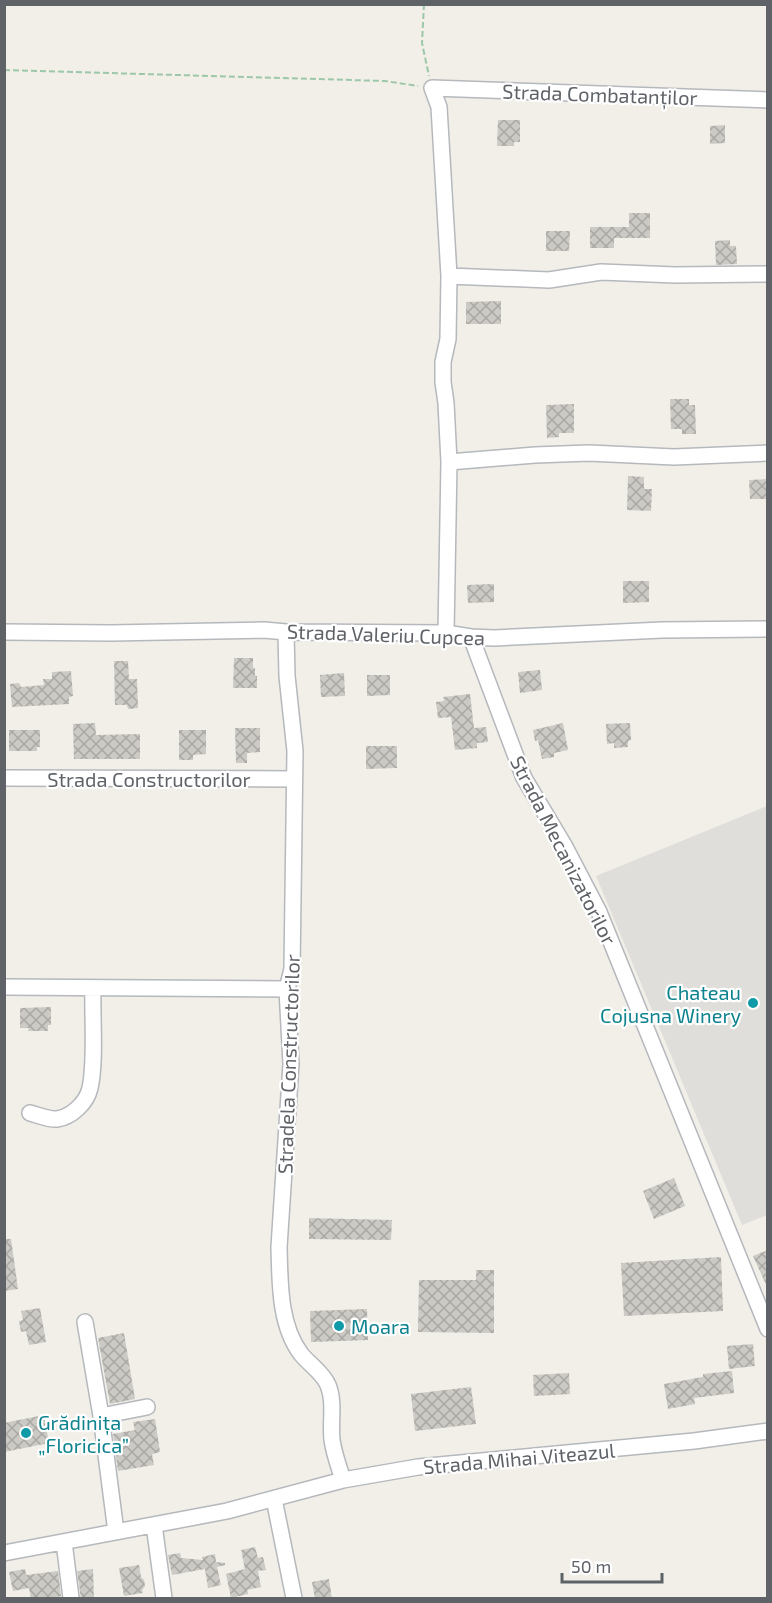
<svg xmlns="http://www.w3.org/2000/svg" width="772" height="1603" viewBox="0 0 772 1603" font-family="'Exo 2',sans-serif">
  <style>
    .industrial { fill: #e0deda }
    .building { fill: url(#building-cross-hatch) }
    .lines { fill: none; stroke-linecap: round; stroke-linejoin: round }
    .minor-casing { stroke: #b5b8bc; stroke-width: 18 }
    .path { stroke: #9cc7a9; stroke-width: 2; stroke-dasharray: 6 3; stroke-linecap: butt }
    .minor { stroke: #fff; stroke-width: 15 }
    .culture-dot { fill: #0f9aa8; stroke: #fff; stroke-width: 2 }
    .labels { text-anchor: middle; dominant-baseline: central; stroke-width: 4.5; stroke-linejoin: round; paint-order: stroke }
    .street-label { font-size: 20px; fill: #5f6368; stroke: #fff }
    .culture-label { font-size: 20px; fill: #0d838f; stroke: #fff; text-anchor: start }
  </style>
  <defs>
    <pattern id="building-cross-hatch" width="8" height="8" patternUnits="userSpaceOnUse" patternTransform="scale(1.5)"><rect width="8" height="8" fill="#cccac5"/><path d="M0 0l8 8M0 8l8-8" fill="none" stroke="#a9a8a4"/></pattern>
  </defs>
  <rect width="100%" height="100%" fill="#f1efe8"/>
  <path class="industrial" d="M767,806V1215L742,1225L596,876Z"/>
  <path class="building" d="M498,120H520V142H514V146H497Z
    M725,125V143L710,144V126Z
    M629,213H650V238H614V248H590V227H629Z
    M546,231H570L569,251H546Z
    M730,240V246H736L737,264L716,265L715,241Z
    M501,301V324H466V302Z
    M670,399H689V405H695L696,434H682V429H671Z
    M574,404V433H559V437L547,438L546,405Z
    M628,476L644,477V489H652L651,511L627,510Z
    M768,479V499H750L749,480Z
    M623,581H649V602L623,603Z
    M494,584V602L468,603L467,585Z
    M234,658H253V668H255V676H257V688H233Z
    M114,661H128L129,679H137L138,708L128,709L127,705H115Z
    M540,670L542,690L520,693L518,672Z
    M71,671L73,696L69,697V704L12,707L10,684L19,683L21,687L44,685L43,679H52V672Z
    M344,673L345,696L321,697L320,675Z
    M367,675H390V695L367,696Z
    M470,694L474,728L486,727L488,742L477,743V748L455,750L451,717L438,718L436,702L444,701L443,697Z
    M95,723L96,735L140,734V759H74L73,724Z
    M563,723L568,750L554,753V757L542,759L538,740L535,741L533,730Z
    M630,723L631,740L628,741V747L614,748V743L607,744L606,724Z
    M235,728H260V752L247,753V763H236Z
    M9,730H40V747H37V751H9Z
    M179,730H206V754L193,755V760H179Z
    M366,746H397V768L366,769Z
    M51,1007V1025H48V1031H28L29,1028H20V1008Z
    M674,1178L685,1206L654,1219L643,1191Z
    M309,1218L392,1220L391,1240L309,1239Z
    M4,1239H11L18,1289L4,1291Z
    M768,1250V1289L753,1256Z
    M721,1257L723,1311L624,1316L621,1263Z
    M476,1270H494V1333L418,1332L419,1280H476Z
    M40,1308L46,1342L29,1345L26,1331L21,1332L19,1321L23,1320L21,1311Z
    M367,1309L368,1340L311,1342L310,1311Z
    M124,1333L135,1399L110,1404L98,1338Z
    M753,1344L755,1366L729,1369L727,1346Z
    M732,1371L734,1393L694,1398L695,1404L668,1409L664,1384L703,1377V1374Z
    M569,1373L570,1394L534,1396L533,1375Z
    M471,1387L476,1424L415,1431L411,1394Z
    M44,1415L49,1443L4,1452V1423Z
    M155,1419L160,1452L152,1454L154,1465L118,1471L113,1434L135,1430L133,1422Z
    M255,1547L258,1558L263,1557L266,1570L258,1571L261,1587L247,1590L248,1594L231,1598L226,1574L245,1569L241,1550Z
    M180,1553L181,1558L203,1560L202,1557L215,1554L216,1562L225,1563V1565L217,1567L221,1585L208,1588L205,1569L172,1575L168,1555Z
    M139,1565L141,1577L144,1580L145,1586L142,1590L143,1593L124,1596L119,1568Z
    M25,1569L26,1575L58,1571L61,1596L52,1599H31L29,1588L13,1591L9,1572Z
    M93,1569L94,1599H81L77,1571Z
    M329,1579L332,1599H315L312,1582Z"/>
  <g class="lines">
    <g class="minor-casing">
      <path id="minor" d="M449,276L549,280L601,272L675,275L768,274
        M449,462L535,455L589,453L674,457L768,453
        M4,632L111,633L264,630L286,632L446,633L471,637L494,638L662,630L768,629
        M286,632L287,676L295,751L292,969L287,989L291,1064L279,1247C280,1282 279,1325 301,1354C309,1364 323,1373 328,1385C335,1402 330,1422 332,1440C334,1454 339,1467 343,1480
        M446,633L449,462L446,403L443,382V362L448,339L449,276L439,107L432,88L768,100
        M471,637L524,778L564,845L599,912L768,1329
        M4,778L294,779
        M4,987L287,989
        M30,1113C38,1115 49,1120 57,1119C72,1117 87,1102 90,1088C96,1061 92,1016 93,988
        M85,1322L101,1416L116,1532
        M101,1416L147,1407
        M274,1499L294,1598
        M154,1525L164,1598
        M64,1542L71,1598
        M4,1553L227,1511L343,1480L418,1467L694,1441L768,1431"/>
    </g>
    <path class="path" d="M424,4L422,43L429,76
      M4,70L385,81L418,86"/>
    <use href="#minor" class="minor"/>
  </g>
  <g class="culture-dot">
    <circle cx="753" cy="1003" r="6"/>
    <circle cx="339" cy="1326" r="6"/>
    <circle cx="26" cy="1433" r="6"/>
  </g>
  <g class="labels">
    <g class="street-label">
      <text transform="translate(600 94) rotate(2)">Strada Combatanților</text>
      <text transform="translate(386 634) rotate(2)">Strada Valeriu Cupcea</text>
      <text x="149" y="779">Strada Constructorilor</text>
      <text transform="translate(564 850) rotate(63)">Strada Mecanizatorilor</text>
      <text transform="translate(288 1064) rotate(-88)">Stradela Constructorilor</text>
      <text transform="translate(519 1458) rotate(-5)">Strada Mihai Viteazul</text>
    </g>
    <g class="culture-label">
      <text x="741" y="992" text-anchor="end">Chateau<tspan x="741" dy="23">Cojusna Winery</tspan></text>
      <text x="351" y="1326">Moara</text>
      <text x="38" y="1422">Grădinița<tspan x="38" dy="23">„Floricica”</tspan></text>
    </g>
  </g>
  <rect width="772" height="1603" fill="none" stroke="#5f6368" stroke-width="12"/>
  <path d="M562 1573v9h100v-9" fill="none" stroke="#5f6368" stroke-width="3"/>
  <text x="571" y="1573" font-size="18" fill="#5f6368" stroke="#ffffff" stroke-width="4.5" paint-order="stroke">50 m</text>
</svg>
